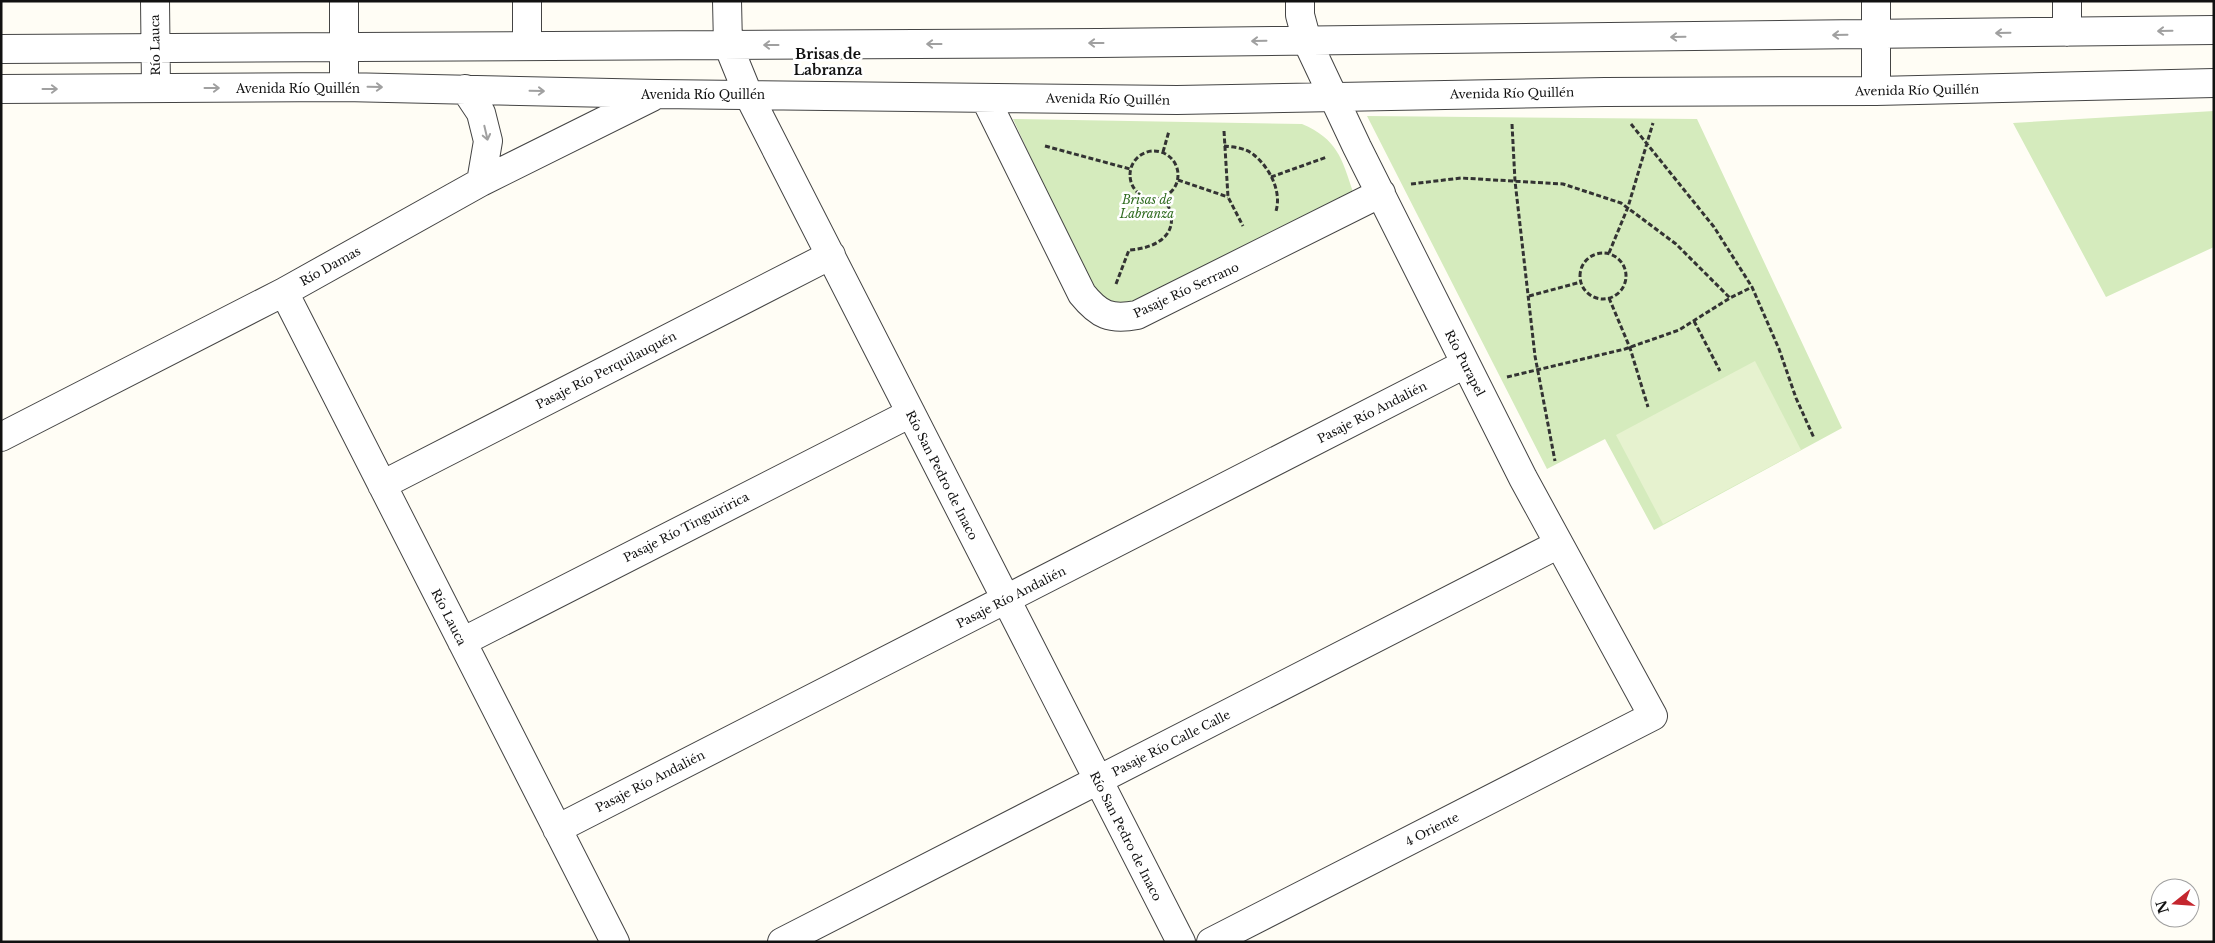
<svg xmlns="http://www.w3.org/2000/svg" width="2215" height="943" viewBox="0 0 2215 943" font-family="'Libre Baskerville',serif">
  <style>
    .green { fill: #d5ebbd }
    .pitch { fill: #e6f2cf }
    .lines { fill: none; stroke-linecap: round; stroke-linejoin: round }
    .street-casing { stroke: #444; stroke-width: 30 }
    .path { stroke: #333; stroke-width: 3; stroke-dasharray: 5 2.5; stroke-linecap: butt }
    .street { stroke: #fff; stroke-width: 28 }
    .oneway { stroke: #a0a0a0 }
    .labels { text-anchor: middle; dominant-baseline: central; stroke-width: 5; stroke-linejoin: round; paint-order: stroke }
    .street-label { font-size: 12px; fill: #111; stroke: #fff }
    .park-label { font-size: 12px; font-style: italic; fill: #2f6b1f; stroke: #fff }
    .neighbourhood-label { font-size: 14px; font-weight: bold; fill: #111; stroke: #fff }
  </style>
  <rect width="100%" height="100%" fill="#fffdf5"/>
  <path class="green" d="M2214,111V247L2106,297L2013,123Z
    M1367,116L1697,119L1842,428L1654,530L1605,439L1547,469Z
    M1013,119L1302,124C1337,139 1342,158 1353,192L1131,305C1107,301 1103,300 1088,281Z"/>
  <path class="pitch" d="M1755,361L1801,450L1663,524L1616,435Z"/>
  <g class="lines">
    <g class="street-casing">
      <path id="street" d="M155,1L156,88
        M344,1V87
        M527,1V46
        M727,1L728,45L748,94L1181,942
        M1876,1V91
        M2067,1V32
        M1,49L1099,43L2214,30
        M1,89L344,87L658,94L1177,100L1605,92L1876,91L2214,83
        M465,89L481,113L488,141L481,182
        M985,98L1082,294C1099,315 1110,320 1137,315L1381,193
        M284,292L615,942
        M1,437L284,292L481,182L652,97
        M382,485L831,255
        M462,642L911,413
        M557,829L1465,364
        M782,942L1559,544
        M1211,942L1653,716L1523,478L1357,147L1307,41L1300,15V1"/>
    </g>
    <path class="path" d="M1512,124L1515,181L1535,356L1555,461
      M1631,124L1714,227L1752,287L1779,349L1796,398L1814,438
      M1224,131L1228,197L1243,226
      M1045,146L1130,169
      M1224,146C1234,147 1246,148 1254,155C1269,167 1282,191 1276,211
      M1130 175a24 24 0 1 1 48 0a24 24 0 1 1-48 0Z
      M1163,152L1169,131
      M1271,177L1327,157
      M1178,180L1228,197
      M1411,184L1461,178L1563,184L1621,203L1676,244L1730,298
      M1580 276a23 23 0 1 1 46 0a23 23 0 1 1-46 0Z
      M1609,253L1628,207L1653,123
      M1116,284L1129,250C1161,248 1184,230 1164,198
      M1529,296L1581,282
      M1609,298L1630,348L1648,407
      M1694,321L1720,371
      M1507,377L1625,349L1679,330L1730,298L1752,287"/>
    <use href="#street" class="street"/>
  </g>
  <defs><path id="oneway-shaft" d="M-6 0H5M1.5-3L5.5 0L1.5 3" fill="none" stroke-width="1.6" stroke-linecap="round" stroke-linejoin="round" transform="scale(1.25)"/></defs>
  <g class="oneway">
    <use href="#oneway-shaft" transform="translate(2165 31) rotate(179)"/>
    <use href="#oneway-shaft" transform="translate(2003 33) rotate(179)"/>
    <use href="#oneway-shaft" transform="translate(1840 35) rotate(179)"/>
    <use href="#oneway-shaft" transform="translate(1678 37) rotate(179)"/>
    <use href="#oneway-shaft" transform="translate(1259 41) rotate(179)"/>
    <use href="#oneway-shaft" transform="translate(1096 43) rotate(180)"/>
    <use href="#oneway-shaft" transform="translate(934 44) rotate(180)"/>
    <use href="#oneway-shaft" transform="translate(771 45) rotate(180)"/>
    <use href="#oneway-shaft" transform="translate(375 87) rotate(1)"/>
    <use href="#oneway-shaft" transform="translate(212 88)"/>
    <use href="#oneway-shaft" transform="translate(50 89)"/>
    <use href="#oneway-shaft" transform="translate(537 91) rotate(1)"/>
    <use href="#oneway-shaft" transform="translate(486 133) rotate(77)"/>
  </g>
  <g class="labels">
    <g class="street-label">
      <text transform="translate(155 45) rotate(-91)">Río Lauca</text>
      <text x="298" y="88">Avenida Río Quillén</text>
      <text transform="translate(1917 90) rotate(-1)">Avenida Río Quillén</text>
      <text transform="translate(1512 93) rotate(-1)">Avenida Río Quillén</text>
      <text x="703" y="94">Avenida Río Quillén</text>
      <text transform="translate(1108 99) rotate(1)">Avenida Río Quillén</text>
      <text transform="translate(330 266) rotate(-29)">Río Damas</text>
      <text transform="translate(1186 290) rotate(-25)">Pasaje Río Serrano</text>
      <text transform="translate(1465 363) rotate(63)">Río Purapel</text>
      <text transform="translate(606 370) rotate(-27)">Pasaje Río Perquilauquén</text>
      <text transform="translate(1372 412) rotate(-27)">Pasaje Río Andalién</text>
      <text transform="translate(942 475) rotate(63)">Río San Pedro de Inaco</text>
      <text transform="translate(686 527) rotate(-27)">Pasaje Río Tinguiririca</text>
      <text transform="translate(1011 597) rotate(-27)">Pasaje Río Andalién</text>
      <text transform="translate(449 617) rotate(63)">Río Lauca</text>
      <text transform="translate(1171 743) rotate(-27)">Pasaje Río Calle Calle</text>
      <text transform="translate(650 781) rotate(-27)">Pasaje Río Andalién</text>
      <text transform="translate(1432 829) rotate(-27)">4 Oriente</text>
      <text transform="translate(1126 836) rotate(63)">Río San Pedro de Inaco</text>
    </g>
    <g class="park-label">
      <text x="1147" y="199">Brisas de<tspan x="1147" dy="14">Labranza</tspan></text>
    </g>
    <g class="neighbourhood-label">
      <text x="828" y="54">Brisas de<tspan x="828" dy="16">Labranza</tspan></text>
    </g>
  </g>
  <rect width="2215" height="943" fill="none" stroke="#111111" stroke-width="5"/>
  <g transform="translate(2175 903) rotate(253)"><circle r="24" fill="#ffffff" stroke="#a0a0a0"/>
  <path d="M0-4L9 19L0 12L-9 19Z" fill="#c4262e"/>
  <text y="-8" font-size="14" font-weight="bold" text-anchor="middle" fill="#111111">N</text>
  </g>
</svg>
